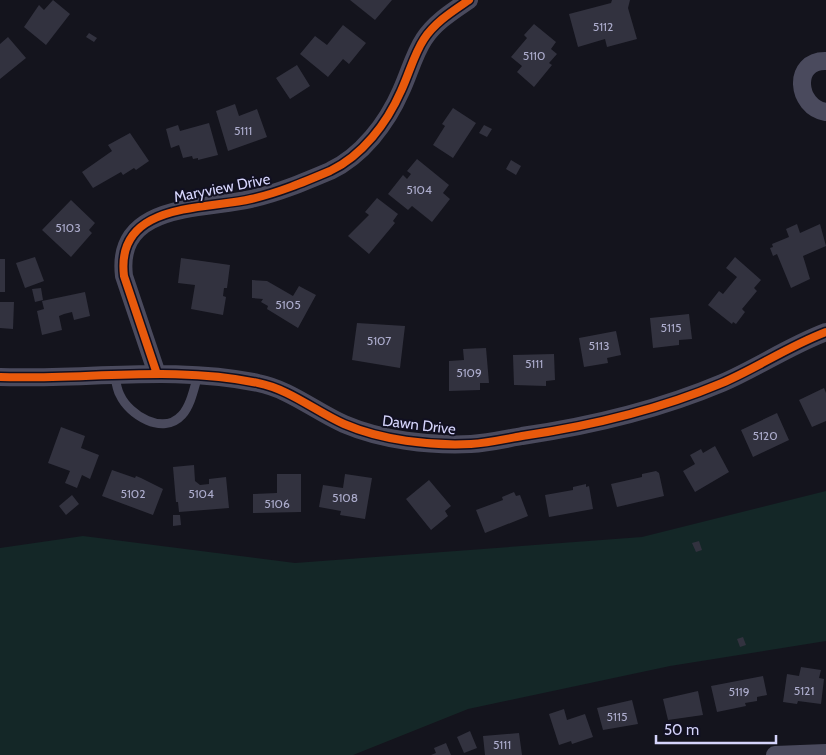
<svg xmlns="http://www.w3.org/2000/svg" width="826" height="755" viewBox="0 0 826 755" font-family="Cabin,sans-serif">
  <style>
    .green { fill: #142727 }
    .building { fill: #32323f }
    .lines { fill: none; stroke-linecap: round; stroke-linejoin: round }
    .lane { stroke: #4a4a5d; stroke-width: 9 }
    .street { stroke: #4a4a5d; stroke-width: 18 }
    .cycleway-casing { stroke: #111021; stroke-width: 11 }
    .cycleway { stroke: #e8590c; stroke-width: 8 }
    .labels { text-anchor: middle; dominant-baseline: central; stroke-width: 4; stroke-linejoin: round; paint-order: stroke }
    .number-label { font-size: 12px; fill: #acaccc }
    .street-label { font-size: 15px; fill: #d5d4fb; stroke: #111021 }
  </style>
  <rect width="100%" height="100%" fill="#14141d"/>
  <path class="green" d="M826,491V641L670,666L468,709L353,755H0V548L83,536L295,563L642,537Z"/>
  <path class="building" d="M53,0L70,14L46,45L24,27L39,5L44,10Z
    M350,0H392L375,20Z
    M612,0H630L628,8L637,39L607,47L605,39L578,47L569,14L611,3Z
    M534,24L556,42L551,49L557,54L549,63L552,65L534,87L517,72L522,66L511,57L527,38L524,35Z
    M343,25L366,43L349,64L343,59L328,77L300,54L315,36L327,45Z
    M89,33L97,38L94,42L86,37Z
    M8,37L26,58L0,79V44Z
    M297,65L310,86L290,99L276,78Z
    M235,104L239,116L257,109L267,137L228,151L216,111Z
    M453,108L476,123L453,158L433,145L445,126L442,124Z
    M209,123L218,155L198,160V158L193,159L192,156L183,158L179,145L171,148L166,129L178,125L180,131Z
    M484,125L492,129L487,137L479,133Z
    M130,133L149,161L136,170L134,168L123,175L121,172L93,188L82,172L112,151L108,145Z
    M417,159L449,185L443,193L450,199L432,222L412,206L408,210L388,194L403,175L407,179L411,174L407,171Z
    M511,160L521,166L516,175L506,169Z
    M377,198L398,214L393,221L395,223L369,254L348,236L369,215L365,212Z
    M71,200L95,223L89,230L92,233L71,257L42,230Z
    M797,224L800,233L820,224L826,246L803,256L810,279L791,288L777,254L773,256L770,248L773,247L772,244L789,237L786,229Z
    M35,257L44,281L25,288L16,263Z
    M735,257L761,280L754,288L757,291L742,309L745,312L736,324L733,322L732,324L708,305L719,291L723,294L737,277L726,268Z
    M181,258L230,265L227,288H224L223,296L226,297L223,315L191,309L195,285L178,283Z
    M0,259H5V292H0Z
    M252,280L267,281L293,296L299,286L316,295L298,328L267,309L268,306L261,302L263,299L252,298Z
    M41,288L43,300L35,302L32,289Z
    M85,292L90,316L74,320L72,312L64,314L59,316L62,330L42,335L37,311L44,309L42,301Z
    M0,302H14L13,329L0,328Z
    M689,314L692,339L679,340V345L653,348L650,318Z
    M357,323L405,326L400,368L352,360Z
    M616,331L621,355L607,358L608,363L584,367L579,338Z
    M486,348L489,383H480V390L449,391V361L464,360L463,349Z
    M554,354L555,380L546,381V386L514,385L513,355Z
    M824,388L826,393V421L812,427L799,400Z
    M777,413L789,440L753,457L741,430Z
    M61,427L85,436L81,448L99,455L90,479L82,475L77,488L65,483L70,471L48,463Z
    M715,446L729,472L695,492L683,471L695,464L690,455L701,449L703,453Z
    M194,465L195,481L200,485L209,484V479L226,477L229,508L179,512L178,502H176L173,467Z
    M112,470L135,478L136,476L141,478L163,489L153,515L102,496Z
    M656,471L659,473L664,496L617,507L611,484L642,477V474Z
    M277,474H301V512L253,513V494L277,493Z
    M345,474L372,478L365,519L340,515L341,511L319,507L323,485L343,488Z
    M429,480L451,506L445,511L448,516L431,530L406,499Z
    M586,484V487L589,486L593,509L549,517L545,495L573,490V487Z
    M514,492L516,496L520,495L528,516L485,533L476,510L503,500L502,497Z
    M72,495L79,504L66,515L59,506Z
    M173,515H180L181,525L173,526Z
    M699,541L702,550L696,552L692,543Z
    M743,637L746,645L740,647L737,639Z
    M801,667L821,670L819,678L824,679L821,704L798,701L797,704L783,702L787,674L799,676Z
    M763,676L767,695L757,697V701L745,703L746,706L717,712L711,686Z
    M698,691L703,715L668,720L663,699Z
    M632,700L638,724L603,730L597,708Z
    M564,709L567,720L585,714L593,737L572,744L571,741L559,745L549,714Z
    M470,731L477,748L464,753L457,737Z
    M519,733L522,755H485L483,736Z
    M446,743L451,755H431L436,753L434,748Z"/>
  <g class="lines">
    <path class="lane" d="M115,376C116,383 117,390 120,395C129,415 163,436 182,415C191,405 194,388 198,375"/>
    <path class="street" d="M826,61C792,60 796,107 826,112
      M157,374L124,276C115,202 204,210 251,199C278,193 304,182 330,171C362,156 387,123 401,91C409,74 414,54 424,39C435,22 453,11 469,0
      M0,377C84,380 176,365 258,383C289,389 315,411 344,424C381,440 430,446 471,444C488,443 505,439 522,436C590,426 658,410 722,383C757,368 789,346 826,332
      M775,755L826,753"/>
    <g class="cycleway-casing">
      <path id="cycleway" d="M157,374L124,276C115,202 204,210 251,199C278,193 304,182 330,171C362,156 387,123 401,91C409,74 414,54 424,39C435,22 453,11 469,0
        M0,377C84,380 176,365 258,383C289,389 315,411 344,424C381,440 430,446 471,444C488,443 505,439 522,436C590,426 658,410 722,383C757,368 789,346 826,332"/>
    </g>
    <use href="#cycleway" class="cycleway"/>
  </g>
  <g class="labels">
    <g class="number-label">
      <text x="603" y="26">5112</text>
      <text x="534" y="55">5110</text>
      <text x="243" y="130">5111</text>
      <text x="419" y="189">5104</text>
      <text x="68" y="227">5103</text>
      <text x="288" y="304">5105</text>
      <text x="671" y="327">5115</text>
      <text x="379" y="340">5107</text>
      <text x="599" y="345">5113</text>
      <text x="534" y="363">5111</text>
      <text x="469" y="372">5109</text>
      <text x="765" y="435">5120</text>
      <text x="133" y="493">5102</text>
      <text x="201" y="493">5104</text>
      <text x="345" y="497">5108</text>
      <text x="277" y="503">5106</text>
      <text x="804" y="690">5121</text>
      <text x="739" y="691">5119</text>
      <text x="617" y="716">5115</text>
      <text x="502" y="744">5111</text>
    </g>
    <g class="street-label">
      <text transform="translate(222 188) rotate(-11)">Maryview Drive</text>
      <text transform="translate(419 425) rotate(7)">Dawn Drive</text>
    </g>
  </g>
  <path d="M656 735v8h120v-8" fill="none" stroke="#d5d4fb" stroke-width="2.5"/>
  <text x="664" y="735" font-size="15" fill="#d5d4fb" stroke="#111021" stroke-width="4" paint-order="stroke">50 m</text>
</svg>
